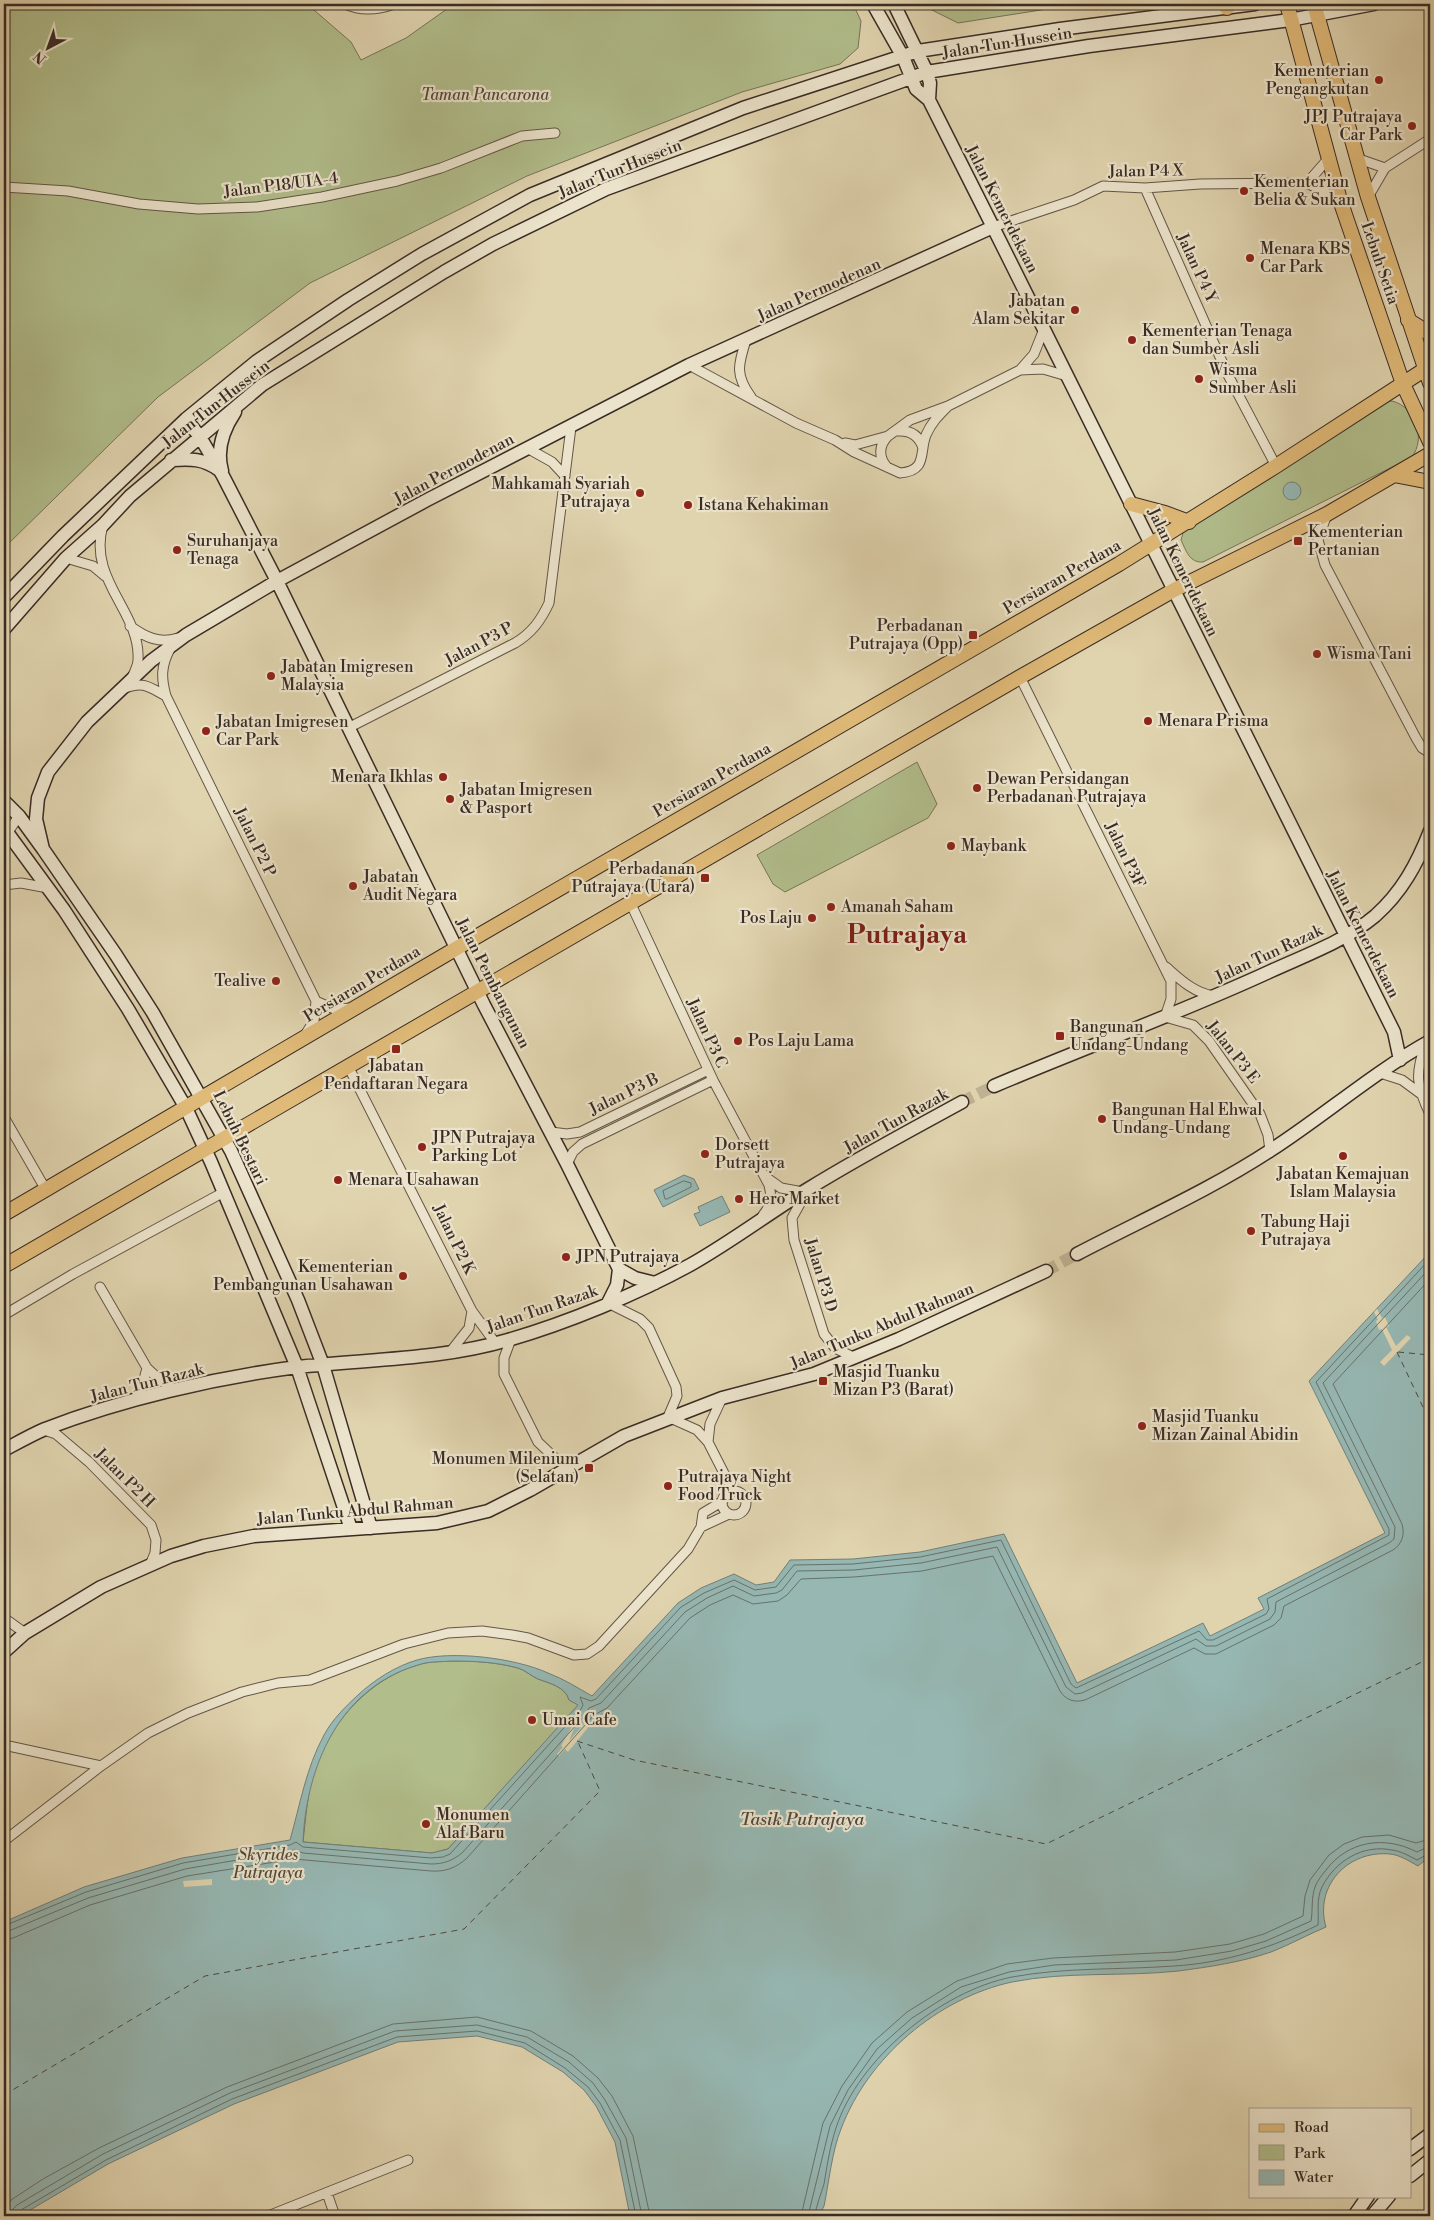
<svg xmlns="http://www.w3.org/2000/svg" width="1434" height="2220" viewBox="0 0 1434 2220" font-family="'Libre Bodoni',serif">
  <style>
    .green { fill: #b1bd8b; stroke: #767458 }
    .water { fill: #96b7b2; stroke: #717f7a; fill-rule: evenodd }
    .pier { fill: #e0d4af }
    .lines { fill: none; stroke-linecap: round; stroke-linejoin: round }
    .shore { stroke: #68726c; stroke-width: 1 }
    .ferry { stroke: #4c4841; stroke-width: 1; stroke-dasharray: 6 5; stroke-linecap: butt }
    .secondary-tunnel { stroke: #bfb293; stroke-width: 12; stroke-dasharray: 12 6; stroke-linecap: butt }
    .street-casing { stroke: #645648; stroke-width: 11 }
    .secondary-casing { stroke: #3a2c25; stroke-width: 15 }
    .primary-casing { stroke: #3a2c25; stroke-width: 16 }
    .street { stroke: #ebe3cb; stroke-width: 9 }
    .secondary { stroke: #ebe3cb; stroke-width: 12 }
    .primary { stroke: #e0ba78; stroke-width: 14 }
    .poi-dot { fill: #8f2418; stroke: #ebe3cb; stroke-width: 2 }
    .labels { text-anchor: middle; dominant-baseline: central; stroke-width: 4.5; stroke-linejoin: round; paint-order: stroke }
    .street-label { font-size: 16px; fill: #3a2c25; stroke: #ebe3cb }
    .poi-label { font-size: 16px; fill: #3a2c25; stroke: #ebe3cb; text-anchor: start }
    .park-label { font-size: 16px; font-style: italic; fill: #524939; stroke: #ebe3cb }
    .water-label { font-size: 18px; font-style: italic; fill: #4c4841; stroke: #ebe3cb }
    .town-label { font-size: 26px; font-weight: bold; fill: #7a1f14; stroke: #ebe3cb }
  </style>
  <rect width="100%" height="100%" fill="#e0d4af"/>
  <filter id="stains"><feTurbulence type="fractalNoise" baseFrequency=".004" numOctaves="4"/><feColorMatrix values="0 0 0 0 .2 0 0 0 0 .09 0 0 0 0 .02 0 0 0 .5 -.17"/></filter>
  <radialGradient id="worn" r=".72"><stop offset=".6" stop-color="#630" stop-opacity="0"/><stop offset="1" stop-color="#630" stop-opacity=".3"/></radialGradient>
  <path class="green" d="M4,4H307L351,42L361,60L406,38L454,4H853L861,21L858,48L840,64L742,92L527,176L310,283L158,397L4,548Z
    M920,4H1079L958,23Z
    M1392,401C1416,407 1426,438 1412,457L1203,562C1189,563 1186,550 1181,540L1183,533L1385,402Z
    M917,762L937,804L928,818L785,892L773,884L757,855Z
    M452,1661C474,1661 496,1662 518,1668C525,1670 531,1676 538,1679C549,1683 566,1687 569,1700L579,1705L448,1849L432,1853L303,1842C306,1817 307,1791 316,1767C331,1721 371,1678 418,1665C429,1661 441,1662 452,1661Z"/>
  <path class="water" d="M1283 491a9 9 0 1 1 18 0a9 9 0 1 1-18 0Z
    M684,1175L694,1179L699,1189L663,1207L654,1190Z
    M722,1196L730,1212L700,1226L694,1214L700,1212L698,1207Z
    M1430,1252V1856L1418,1866C1409,1861 1400,1855 1390,1854C1348,1850 1314,1886 1326,1927C1307,1935 1289,1945 1271,1952C1242,1962 1209,1967 1178,1971C1123,1977 1067,1971 1012,1982C938,1998 868,2057 841,2129C832,2151 829,2182 824,2206L819,2216H632L629,2211L615,2142L596,2106L584,2090L563,2072L522,2047L477,2036L398,2042L234,2104L108,2164L20,2216H4V1922L84,1887L182,1858L290,1840C300,1805 306,1768 324,1735C332,1720 345,1707 358,1695C374,1680 396,1666 417,1660C452,1650 515,1658 548,1673C564,1679 578,1688 592,1696L678,1603L701,1588L734,1574L756,1585L774,1582L790,1560L853,1559L920,1552L1004,1534L1077,1683L1203,1623L1210,1636L1264,1609L1258,1598L1385,1533L1309,1381ZM452,1661C474,1661 496,1662 518,1668C525,1670 531,1676 538,1679C549,1683 566,1687 569,1700L578,1705L448,1849L432,1853L303,1842C306,1767 339,1688 418,1665C429,1661 441,1662 452,1661Z"/>
  <path class="pier" d="M1377,1309L1382,1318L1385,1317L1389,1326L1386,1327L1396,1346L1407,1335L1411,1338L1384,1366L1380,1362L1392,1350L1382,1329L1379,1330L1376,1321L1378,1320L1374,1312Z
    M587,1721L591,1724L568,1752L565,1749L559,1756L557,1754L563,1747L561,1746L574,1723L576,1724L569,1741Z
    M212,1879V1885L184,1887L183,1881Z"/>
  <g class="lines">
    <path class="shore" d="M684,1181L691,1183V1187L667,1199H665L663,1191Z
      M4,1926L86,1892L183,1863L290,1845L296,1842L303,1847L431,1858L443,1857L450,1854L581,1709L583,1705L580,1697L591,1701L596,1699L681,1607L704,1593L734,1580L755,1590L776,1587L794,1565L853,1564L920,1557L1001,1540L1071,1684L1076,1688L1199,1631L1207,1640H1213L1266,1614L1269,1609L1267,1599L1389,1535V1529L1316,1382L1430,1259
      M4,1933L88,1898L185,1869L295,1850L303,1853L431,1864C443,1864 452,1861 462,1853L586,1714L589,1708L601,1703L685,1612L707,1598L733,1586L754,1596L776,1593L782,1590L797,1571L854,1570L921,1563L997,1547L1066,1687L1075,1694L1082,1693L1196,1639L1206,1646H1216L1270,1619L1275,1612L1276,1602L1389,1543L1394,1539L1395,1527L1323,1383L1430,1268
      M4,1940L13,1938L90,1905L187,1876L294,1859L431,1871C445,1872 456,1868 467,1858L594,1715L607,1708L690,1618L710,1605L733,1595L753,1604L778,1601L787,1595L801,1579L854,1577L922,1571L993,1556L1060,1691C1066,1700 1074,1703 1085,1700L1194,1648L1205,1654H1216L1274,1625L1281,1618L1284,1606L1393,1550C1402,1544 1405,1535 1402,1524L1333,1384L1430,1279
      M4,2216L6,2208L11,2200L43,2179L99,2148L227,2087L393,2024L477,2017L531,2031L573,2056L598,2078L612,2096L633,2136L650,2216
      M12,2216L13,2209L17,2205L103,2154L230,2093L395,2031L477,2025L527,2037L569,2062L593,2083L605,2100L626,2138L642,2216
      M18,2216L21,2210L106,2160L232,2099L397,2037L477,2031L525,2043L565,2068L588,2087L600,2103L620,2140L636,2216
      M801,2216L823,2123L842,2086L872,2043L907,2012L957,1981L1007,1964L1053,1958L1175,1952L1230,1944L1264,1934L1303,1916L1305,1896L1310,1880L1329,1855L1344,1844L1362,1837L1389,1835L1416,1843L1430,1839
      M808,2216L830,2126L848,2090L877,2049L912,2018L961,1987L1009,1972L1054,1965L1176,1960L1232,1951L1266,1941L1311,1921C1313,1910 1311,1898 1315,1887C1317,1881 1322,1875 1326,1870C1348,1841 1384,1835 1417,1852L1430,1846
      M815,2216C816,2206 821,2194 824,2184C827,2166 830,2146 836,2128C858,2059 941,1991 1012,1977C1066,1967 1120,1970 1174,1966C1225,1963 1274,1947 1318,1925C1319,1913 1316,1899 1322,1887C1335,1861 1363,1844 1392,1850C1401,1851 1409,1856 1417,1860L1430,1853"/>
    <path class="ferry" d="M1397,1352L1430,1422
      M1398,1352L1430,1355
      M577,1741L634,1760L1046,1844L1430,1658
      M4,2095L205,1976L464,1929L600,1791L578,1742"/>
    <path class="secondary-tunnel" d="M962,1102L994,1086
      M1046,1271L1077,1254"/>
    <g class="street-casing">
      <path id="street" d="M345,4C360,11 378,10 394,4
        M1356,158L1385,168
        M1307,183L1328,159
        M4,187L68,191L139,204L198,209L257,207L322,197L397,181L441,168L522,136L555,133
        M1145,188L1228,375L1276,466
        M1368,197L1385,168L1430,139
        M993,227L1074,200L1103,186L1145,188L1200,184L1307,183L1340,200
        M746,340C738,365 735,375 751,397
        M689,365L796,423L835,440L854,452L900,473C928,471 919,452 926,435C931,423 939,415 948,406
        M1020,370L1043,369L1067,376
        M897,431C910,430 919,435 923,448
        M845,443L855,445L888,436L910,420L948,406L1020,370L1034,354L1044,329
        M527,448L552,462L565,476
        M887,467C878,457 879,445 888,436
        M1327,514L1318,540L1325,565L1416,738L1422,748L1430,753
        M103,525C87,580 141,612 138,660C138,666 134,672 132,678
        M66,558L93,566L105,576
        M130,626C145,637 159,644 178,638
        M170,649C161,666 161,678 166,696L316,1001L334,1009L352,1008
        M1020,677L1171,981V999L1165,1017L1193,1025L1209,1041L1260,1114L1268,1135L1270,1151
        M125,688C144,681 149,687 166,696
        M348,728L515,643C532,633 541,620 549,603L571,427
        M4,838L19,816
        M4,885L21,883L48,888
        M630,902L713,1080L769,1185C772,1198 772,1204 763,1215
        M1166,967C1181,980 1193,992 1213,996
        M305,1035L314,1021L316,1001
        M1426,1043C1415,1073 1416,1085 1430,1114
        M348,1066L472,1311L496,1344
        M1380,1073L1402,1080L1421,1094
        M4,1117L46,1190
        M551,1132L567,1134L580,1132L708,1070
        M567,1164L573,1152L582,1144L713,1080
        M767,1178L781,1188L803,1192
        M807,1191L792,1218L794,1240L824,1334L835,1348L855,1358
        M100,1287L147,1368
        M608,1303L640,1319L649,1328L676,1387L677,1396L668,1417L697,1430L708,1442L733,1491
        M4,1315L73,1274L224,1192
        M511,1339L504,1358V1374L538,1442L556,1459L574,1465
        M451,1351L469,1328L472,1311
        M134,1400L142,1387L147,1368L160,1380L175,1390
        M44,1430L56,1434L89,1462L151,1525L156,1540L155,1553L150,1565
        M708,1442L710,1424L722,1398
        M722 1503a12 12 0 1 1 24 0a12 12 0 1 1-24 0Z
        M701,1527L729,1514
        M4,1618L25,1633
        M4,1745L101,1766
        M4,1841L101,1766L148,1733L188,1713L242,1692L278,1683L310,1680L404,1644L448,1633L482,1631L512,1635L528,1638L574,1655L587,1654L599,1646L688,1549L701,1527L703,1513L723,1501
        M327,2193L335,2216
        M268,2216L408,2160"/>
    </g>
    <g class="secondary-casing">
      <path id="secondary" d="M873,4L903,57L916,89L929,100L993,227L1394,1032L1400,1060
        M894,4L927,72L930,83L929,100
        M186,419L200,437L223,476L277,581L484,1005L567,1164L619,1269L617,1285L608,1303
        M171,460C190,459 203,458 219,470
        M222,471C216,450 223,430 235,412
        M4,597L63,536L186,419L257,361L348,300L422,254L530,195L743,108L918,51L1060,29L1255,4
        M4,629L66,558L103,525L130,496L262,385L444,272L493,244L606,189L927,72L1089,46L1290,20L1374,4
        M4,801L19,816L43,849L116,955L153,1013L231,1151L298,1300L323,1365L371,1528
        M4,828L64,910L128,1009L186,1108L211,1162L297,1367L351,1529
        M43,849L36,819L38,798L48,772L87,722L151,661L186,635L277,581L427,500L689,365L993,227
        M994,1086C1086,1047 1180,1013 1271,971C1306,955 1345,941 1375,916C1402,892 1417,864 1430,831
        M1077,1254C1142,1220 1210,1190 1271,1150C1325,1115 1374,1072 1430,1041
        M619,1269L635,1278L655,1283
        M4,1450C17,1443 31,1435 45,1429C123,1399 214,1378 297,1367C367,1359 440,1360 508,1340C567,1323 637,1294 690,1265C731,1242 769,1213 808,1189C858,1158 911,1130 962,1102
        M4,1652L25,1633L101,1587L171,1556L204,1546L254,1536L437,1523L488,1511L530,1490L624,1436L722,1398L814,1374L899,1339L1046,1271
        M1410,2149L1430,2134
        M1410,2176L1430,2160
        M1354,2216L1368,2196
        M1372,2216L1389,2196"/>
    </g>
    <g class="primary-casing">
      <path id="primary" d="M1287,4L1340,200L1403,384L1430,442
        M1314,4L1368,197L1430,383
        M1227,8L1231,4
        M1408,320L1430,334
        M1394,475L1430,482
        M1131,504L1165,513L1189,522
        M4,1214L457,948L1119,564L1276,466L1430,366
        M4,1266L1020,677L1174,590L1327,514L1430,454"/>
    </g>
    <use href="#street" class="street"/>
    <use href="#secondary" class="secondary"/>
    <use href="#primary" class="primary"/>
  </g>
  <g class="poi-dot">
    <circle cx="1379" cy="80" r="5"/>
    <circle cx="1412" cy="126" r="5"/>
    <circle cx="1244" cy="191" r="5"/>
    <circle cx="1250" cy="258" r="5"/>
    <circle cx="1075" cy="310" r="5"/>
    <circle cx="1132" cy="340" r="5"/>
    <circle cx="1199" cy="379" r="5"/>
    <circle cx="640" cy="493" r="5"/>
    <circle cx="688" cy="505" r="5"/>
    <rect x="1293" y="536" width="10" height="10" rx="2.5"/>
    <circle cx="177" cy="550" r="5"/>
    <rect x="968" y="630" width="10" height="10" rx="2.5"/>
    <circle cx="1317" cy="654" r="5"/>
    <circle cx="271" cy="676" r="5"/>
    <circle cx="1148" cy="721" r="5"/>
    <circle cx="206" cy="731" r="5"/>
    <circle cx="443" cy="777" r="5"/>
    <circle cx="977" cy="788" r="5"/>
    <circle cx="450" cy="799" r="5"/>
    <circle cx="951" cy="846" r="5"/>
    <rect x="700" y="873" width="10" height="10" rx="2.5"/>
    <circle cx="353" cy="886" r="5"/>
    <circle cx="831" cy="907" r="5"/>
    <circle cx="812" cy="918" r="5"/>
    <circle cx="276" cy="981" r="5"/>
    <rect x="1055" y="1031" width="10" height="10" rx="2.5"/>
    <circle cx="738" cy="1041" r="5"/>
    <rect x="391" y="1044" width="10" height="10" rx="2.5"/>
    <circle cx="1102" cy="1119" r="5"/>
    <circle cx="422" cy="1147" r="5"/>
    <circle cx="705" cy="1154" r="5"/>
    <circle cx="1343" cy="1156" r="5"/>
    <circle cx="338" cy="1180" r="5"/>
    <circle cx="739" cy="1199" r="5"/>
    <circle cx="1251" cy="1231" r="5"/>
    <circle cx="566" cy="1257" r="5"/>
    <circle cx="403" cy="1276" r="5"/>
    <rect x="818" y="1376" width="10" height="10" rx="2.5"/>
    <circle cx="1142" cy="1426" r="5"/>
    <rect x="584" y="1463" width="10" height="10" rx="2.5"/>
    <circle cx="668" cy="1486" r="5"/>
    <circle cx="532" cy="1720" r="5"/>
    <circle cx="426" cy="1824" r="5"/>
  </g>
  <g class="labels">
    <g class="street-label">
      <text transform="translate(1007 43) rotate(-9)">Jalan Tun Hussein</text>
      <text transform="translate(620 169) rotate(-22)">Jalan Tun Hussein</text>
      <text transform="translate(1146 171) rotate(-1)">Jalan P4 X</text>
      <text transform="translate(281 185) rotate(-7)">Jalan P18/UIA-4</text>
      <text transform="translate(1002 209) rotate(63)">Jalan Kemerdekaan</text>
      <text transform="translate(1380 263) rotate(71)">Lebuh Setia</text>
      <text transform="translate(1197 268) rotate(65)">Jalan P4 Y</text>
      <text transform="translate(819 290) rotate(-24)">Jalan Permodenan</text>
      <text transform="translate(216 404) rotate(-38)">Jalan Tun Hussein</text>
      <text transform="translate(454 469) rotate(-28)">Jalan Permodenan</text>
      <text transform="translate(1183 572) rotate(64)">Jalan Kemerdekaan</text>
      <text transform="translate(1062 577) rotate(-30)">Persiaran Perdana</text>
      <text transform="translate(479 644) rotate(-28)">Jalan P3 P</text>
      <text transform="translate(712 780) rotate(-30)">Persiaran Perdana</text>
      <text transform="translate(255 842) rotate(64)">Jalan P2 P</text>
      <text transform="translate(1125 855) rotate(64)">Jalan P3F</text>
      <text transform="translate(1363 934) rotate(63)">Jalan Kemerdekaan</text>
      <text transform="translate(1269 954) rotate(-25)">Jalan Tun Razak</text>
      <text transform="translate(493 983) rotate(63)">Jalan Pembangunan</text>
      <text transform="translate(362 984) rotate(-31)">Persiaran Perdana</text>
      <text transform="translate(707 1033) rotate(65)">Jalan P3 C</text>
      <text transform="translate(1233 1052) rotate(52)">Jalan P3 E</text>
      <text transform="translate(624 1094) rotate(-26)">Jalan P3 B</text>
      <text transform="translate(896 1121) rotate(-29)">Jalan Tun Razak</text>
      <text transform="translate(240 1138) rotate(64)">Lebuh Bestari</text>
      <text transform="translate(454 1239) rotate(64)">Jalan P2 K</text>
      <text transform="translate(821 1275) rotate(73)">Jalan P3 D</text>
      <text transform="translate(542 1309) rotate(-19)">Jalan Tun Razak</text>
      <text transform="translate(882 1326) rotate(-23)">Jalan Tunku Abdul Rahman</text>
      <text transform="translate(147 1383) rotate(-14)">Jalan Tun Razak</text>
      <text transform="translate(125 1478) rotate(45)">Jalan P2 H</text>
      <text transform="translate(355 1511) rotate(-5)">Jalan Tunku Abdul Rahman</text>
    </g>
    <g class="poi-label">
      <text x="1369" y="71" text-anchor="end">Kementerian<tspan x="1369" dy="18">Pengangkutan</tspan></text>
      <text x="1402" y="117" text-anchor="end">JPJ Putrajaya<tspan x="1402" dy="18">Car Park</tspan></text>
      <text x="1254" y="182">Kementerian<tspan x="1254" dy="18">Belia &amp; Sukan</tspan></text>
      <text x="1260" y="249">Menara KBS<tspan x="1260" dy="18">Car Park</tspan></text>
      <text x="1065" y="301" text-anchor="end">Jabatan<tspan x="1065" dy="18">Alam Sekitar</tspan></text>
      <text x="1142" y="331">Kementerian Tenaga<tspan x="1142" dy="18">dan Sumber Asli</tspan></text>
      <text x="1209" y="370">Wisma<tspan x="1209" dy="18">Sumber Asli</tspan></text>
      <text x="630" y="484" text-anchor="end">Mahkamah Syariah<tspan x="630" dy="18">Putrajaya</tspan></text>
      <text x="698" y="505">Istana Kehakiman</text>
      <text x="1308" y="532">Kementerian<tspan x="1308" dy="18">Pertanian</tspan></text>
      <text x="187" y="541">Suruhanjaya<tspan x="187" dy="18">Tenaga</tspan></text>
      <text x="963" y="626" text-anchor="end">Perbadanan<tspan x="963" dy="18">Putrajaya (Opp)</tspan></text>
      <text x="1327" y="654">Wisma Tani</text>
      <text x="281" y="667">Jabatan Imigresen<tspan x="281" dy="18">Malaysia</tspan></text>
      <text x="1158" y="721">Menara Prisma</text>
      <text x="216" y="722">Jabatan Imigresen<tspan x="216" dy="18">Car Park</tspan></text>
      <text x="433" y="777" text-anchor="end">Menara Ikhlas</text>
      <text x="987" y="779">Dewan Persidangan<tspan x="987" dy="18">Perbadanan Putrajaya</tspan></text>
      <text x="460" y="790">Jabatan Imigresen<tspan x="460" dy="18">&amp; Pasport</tspan></text>
      <text x="961" y="846">Maybank</text>
      <text x="695" y="869" text-anchor="end">Perbadanan<tspan x="695" dy="18">Putrajaya (Utara)</tspan></text>
      <text x="363" y="877">Jabatan<tspan x="363" dy="18">Audit Negara</tspan></text>
      <text x="841" y="907">Amanah Saham</text>
      <text x="802" y="918" text-anchor="end">Pos Laju</text>
      <text x="266" y="981" text-anchor="end">Tealive</text>
      <text x="1070" y="1027">Bangunan<tspan x="1070" dy="18">Undang-Undang</tspan></text>
      <text x="748" y="1041">Pos Laju Lama</text>
      <text x="396" y="1066" text-anchor="middle">Jabatan<tspan x="396" dy="18">Pendaftaran Negara</tspan></text>
      <text x="1112" y="1110">Bangunan Hal Ehwal<tspan x="1112" dy="18">Undang-Undang</tspan></text>
      <text x="432" y="1138">JPN Putrajaya<tspan x="432" dy="18">Parking Lot</tspan></text>
      <text x="715" y="1145">Dorsett<tspan x="715" dy="18">Putrajaya</tspan></text>
      <text x="1343" y="1174" text-anchor="middle">Jabatan Kemajuan<tspan x="1343" dy="18">Islam Malaysia</tspan></text>
      <text x="348" y="1180">Menara Usahawan</text>
      <text x="749" y="1199">Hero Market</text>
      <text x="1261" y="1222">Tabung Haji<tspan x="1261" dy="18">Putrajaya</tspan></text>
      <text x="576" y="1257">JPN Putrajaya</text>
      <text x="393" y="1267" text-anchor="end">Kementerian<tspan x="393" dy="18">Pembangunan Usahawan</tspan></text>
      <text x="833" y="1372">Masjid Tuanku<tspan x="833" dy="18">Mizan P3 (Barat)</tspan></text>
      <text x="1152" y="1417">Masjid Tuanku<tspan x="1152" dy="18">Mizan Zainal Abidin</tspan></text>
      <text x="579" y="1459" text-anchor="end">Monumen Milenium<tspan x="579" dy="18">(Selatan)</tspan></text>
      <text x="678" y="1477">Putrajaya Night<tspan x="678" dy="18">Food Truck</tspan></text>
      <text x="542" y="1720">Umai Cafe</text>
      <text x="436" y="1815">Monumen<tspan x="436" dy="18">Alaf Baru</tspan></text>
    </g>
    <g class="park-label">
      <text x="485" y="95">Taman Pancarona</text>
      <text x="268" y="1855">Skyrides<tspan x="268" dy="18">Putrajaya</tspan></text>
    </g>
    <g class="water-label">
      <text x="802" y="1819">Tasik Putrajaya</text>
    </g>
    <g class="town-label">
      <text x="907" y="935">Putrajaya</text>
    </g>
  </g>
  <rect width="1434" height="2220" fill="none" stroke="#e0d4af" stroke-width="20"/>
  <rect x="5" y="5" width="1424" height="2210" fill="none" stroke="#3a2c25" stroke-width="2.5"/>
  <rect x="10" y="10" width="1414" height="2200" fill="none" stroke="#3a2c25"/>
  <rect x="1249" y="2108" width="162" height="90" fill="#ebe3cb" stroke="#a49a89"/>
  <rect x="1259" y="2124" width="25" height="8" fill="#e0ba78" stroke="#a49a89"/>
  <text x="1294" y="2132" font-size="15" fill="#3a2c25">Road</text>
  <rect x="1259" y="2145" width="25" height="15" fill="#b1bd8b" stroke="#a49a89"/>
  <text x="1294" y="2158" font-size="15" fill="#3a2c25">Park</text>
  <rect x="1259" y="2170" width="25" height="15" fill="#96b7b2" stroke="#a49a89"/>
  <text x="1294" y="2182" font-size="15" fill="#3a2c25">Water</text>
  <g transform="translate(48 48) rotate(221)" stroke="#ebe3cb" stroke-width="4" paint-order="stroke">
  <path d="M0-4L9 19L0 12L-9 19Z" fill="#3a2c25"/>
  <text y="-8" font-size="14" font-weight="bold" text-anchor="middle" fill="#3a2c25">N</text>
  </g>
  <rect width="100%" height="100%" filter="url(#stains)"/>
  <rect width="100%" height="100%" fill="url(#worn)"/>
</svg>
